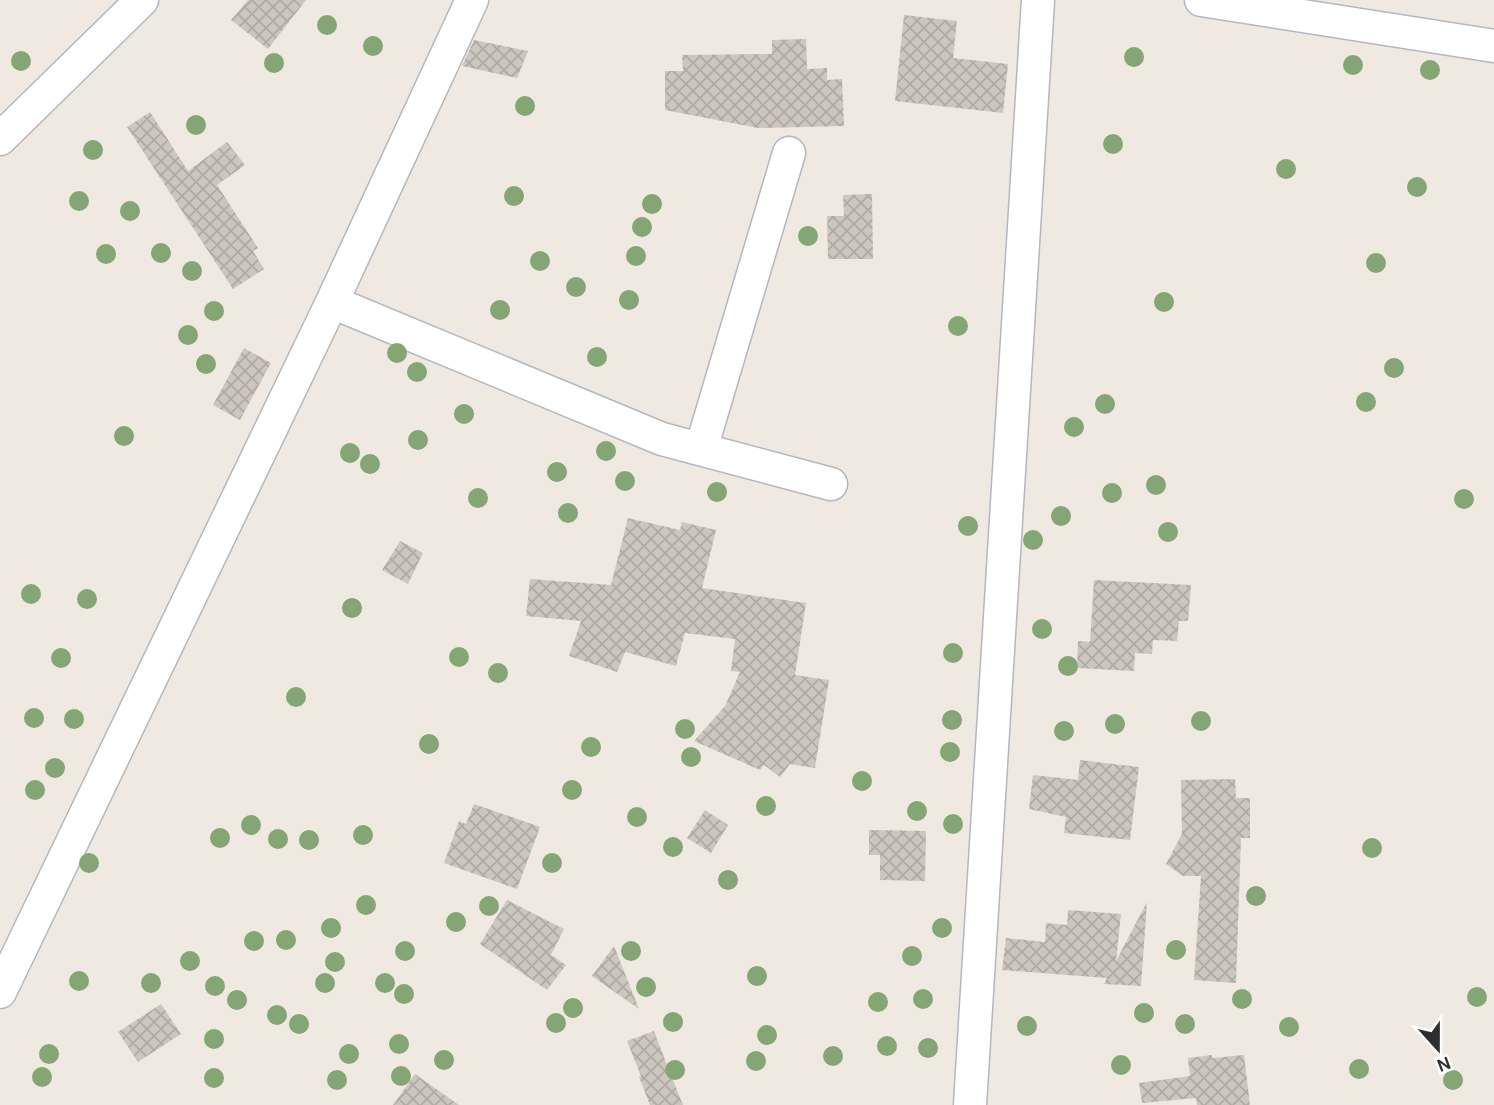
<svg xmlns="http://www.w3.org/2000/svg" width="1494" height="1105" viewBox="0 0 1494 1105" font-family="Karla,sans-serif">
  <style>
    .building { fill: url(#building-cross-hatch) }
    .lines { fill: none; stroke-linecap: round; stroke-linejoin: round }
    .minor-casing { stroke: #b4b7c1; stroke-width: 35 }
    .minor { stroke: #fff; stroke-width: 32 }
    .tree { fill: #84a574 }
  </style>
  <defs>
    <pattern id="building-cross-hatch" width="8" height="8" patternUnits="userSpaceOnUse" patternTransform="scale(1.75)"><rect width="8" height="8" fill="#cbc7bf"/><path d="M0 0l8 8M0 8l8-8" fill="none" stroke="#afaba4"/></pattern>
  </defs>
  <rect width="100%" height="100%" fill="#efe9e1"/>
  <path class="building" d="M248,0H306L268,49L231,20Z
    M904,15L957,21L953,58L1008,64L1003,113L895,101Z
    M806,39L807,69L827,68V80L842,79L844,126L758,128L665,110V71H683L682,55L772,54V40Z
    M474,40L528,51L517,78L462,66Z
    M150,112L188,171L227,142L245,165L217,185L258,248L253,251L264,269L233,289L127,127Z
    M872,194L873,259H828L827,216H844L843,195Z
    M244,348L271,363L240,420L213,405Z
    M628,518L680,530L682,522L716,530L702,588L806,603L795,675L829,680L815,768L790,764L780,777L764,765L760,770L694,741L725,706L740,672L731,671L735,639L685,633L676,666L625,652L617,672L569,656L581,621L526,616L530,579L611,585Z
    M400,541L423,553L408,584L382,570Z
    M1094,580L1191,585L1188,621H1179L1177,641L1153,640L1152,654L1135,653L1134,671L1077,668L1078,641L1090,642Z
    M1080,760L1139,767L1130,840L1064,833L1066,817L1029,809L1033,775L1078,780Z
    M1235,779L1236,798H1250V838H1241L1236,983L1194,980L1201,876H1183L1166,864L1182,834L1181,780Z
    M474,804L540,827L517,889L444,863L459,821L466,824Z
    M705,810L728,825L711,853L687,838Z
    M869,830L926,831L925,881L880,880V855H869Z
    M507,900L564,929L551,955L566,965L547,990L480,944Z
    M1147,902L1141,986L1104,984L1107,978L1002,970L1006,938L1045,942L1046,923L1067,925L1068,910L1121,914L1116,961Z
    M614,946L639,1009L592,976Z
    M161,1004L181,1034L138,1062L118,1032Z
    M654,1031L667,1065L683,1105H650L639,1077L641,1076L627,1041Z
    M1212,1055V1058L1244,1055L1250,1105H1197L1196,1098L1142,1103L1139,1083L1190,1076L1188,1058Z
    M415,1074L459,1105H393Z"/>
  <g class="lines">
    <g class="minor-casing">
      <path id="minor" d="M1201,0L1494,46
        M0,139L142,0
        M332,302L662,439L831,484
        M701,449L789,153
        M0,992L332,302L472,0
        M970,1105L1038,0"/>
    </g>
    <use href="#minor" class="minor"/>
  </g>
  <g class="tree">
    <circle cx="327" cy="25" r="10"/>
    <circle cx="373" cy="46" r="10"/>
    <circle cx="1134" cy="57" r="10"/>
    <circle cx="21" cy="61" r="10"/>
    <circle cx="274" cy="63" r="10"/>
    <circle cx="1353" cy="65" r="10"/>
    <circle cx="1430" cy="70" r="10"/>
    <circle cx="525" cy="106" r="10"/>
    <circle cx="196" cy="125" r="10"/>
    <circle cx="1113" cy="144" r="10"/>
    <circle cx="93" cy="150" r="10"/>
    <circle cx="1286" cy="169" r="10"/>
    <circle cx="1417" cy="187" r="10"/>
    <circle cx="514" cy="196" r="10"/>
    <circle cx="79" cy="201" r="10"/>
    <circle cx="652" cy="204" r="10"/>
    <circle cx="130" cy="211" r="10"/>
    <circle cx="642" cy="227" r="10"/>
    <circle cx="808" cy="236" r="10"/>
    <circle cx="161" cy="253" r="10"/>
    <circle cx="106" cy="254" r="10"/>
    <circle cx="636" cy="256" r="10"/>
    <circle cx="540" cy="261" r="10"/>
    <circle cx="1376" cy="263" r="10"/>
    <circle cx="192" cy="271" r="10"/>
    <circle cx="576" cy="287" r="10"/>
    <circle cx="629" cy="300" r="10"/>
    <circle cx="1164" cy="302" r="10"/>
    <circle cx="500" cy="310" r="10"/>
    <circle cx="214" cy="311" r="10"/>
    <circle cx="958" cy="326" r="10"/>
    <circle cx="188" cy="335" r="10"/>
    <circle cx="397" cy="353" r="10"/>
    <circle cx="597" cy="357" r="10"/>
    <circle cx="206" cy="364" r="10"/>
    <circle cx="1394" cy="368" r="10"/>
    <circle cx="417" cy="372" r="10"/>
    <circle cx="1366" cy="402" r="10"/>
    <circle cx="1105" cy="404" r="10"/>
    <circle cx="464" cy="414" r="10"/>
    <circle cx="1074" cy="427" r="10"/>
    <circle cx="124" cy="436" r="10"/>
    <circle cx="418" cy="440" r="10"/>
    <circle cx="606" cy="451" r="10"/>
    <circle cx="350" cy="453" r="10"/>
    <circle cx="370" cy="464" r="10"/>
    <circle cx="557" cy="472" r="10"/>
    <circle cx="625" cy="481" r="10"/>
    <circle cx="1156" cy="485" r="10"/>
    <circle cx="717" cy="492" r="10"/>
    <circle cx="1112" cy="493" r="10"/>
    <circle cx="478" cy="498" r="10"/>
    <circle cx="1464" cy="499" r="10"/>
    <circle cx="568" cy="513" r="10"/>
    <circle cx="1061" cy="516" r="10"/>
    <circle cx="968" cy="526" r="10"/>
    <circle cx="1168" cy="532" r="10"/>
    <circle cx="1033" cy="540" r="10"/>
    <circle cx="31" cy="594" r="10"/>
    <circle cx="87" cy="599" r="10"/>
    <circle cx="352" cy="608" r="10"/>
    <circle cx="1042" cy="629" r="10"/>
    <circle cx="953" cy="653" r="10"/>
    <circle cx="459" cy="657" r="10"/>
    <circle cx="61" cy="658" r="10"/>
    <circle cx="1068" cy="666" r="10"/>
    <circle cx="498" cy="673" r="10"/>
    <circle cx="296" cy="697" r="10"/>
    <circle cx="34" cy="718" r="10"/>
    <circle cx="74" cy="719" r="10"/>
    <circle cx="952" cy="720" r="10"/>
    <circle cx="1201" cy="721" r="10"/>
    <circle cx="1115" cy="724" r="10"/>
    <circle cx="685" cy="729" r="10"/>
    <circle cx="1064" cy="731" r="10"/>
    <circle cx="429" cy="744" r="10"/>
    <circle cx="591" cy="747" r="10"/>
    <circle cx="950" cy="752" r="10"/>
    <circle cx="691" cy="757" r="10"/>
    <circle cx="55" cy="768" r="10"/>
    <circle cx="862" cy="781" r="10"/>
    <circle cx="35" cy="790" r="10"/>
    <circle cx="572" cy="790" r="10"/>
    <circle cx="766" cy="806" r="10"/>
    <circle cx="917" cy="811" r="10"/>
    <circle cx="637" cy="817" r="10"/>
    <circle cx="953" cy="824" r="10"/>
    <circle cx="251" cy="825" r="10"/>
    <circle cx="363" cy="835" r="10"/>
    <circle cx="220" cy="838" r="10"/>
    <circle cx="278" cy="839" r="10"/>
    <circle cx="309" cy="840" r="10"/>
    <circle cx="673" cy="847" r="10"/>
    <circle cx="1372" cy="848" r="10"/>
    <circle cx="89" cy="863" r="10"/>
    <circle cx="552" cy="863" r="10"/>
    <circle cx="728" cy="880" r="10"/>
    <circle cx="1256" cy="896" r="10"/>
    <circle cx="366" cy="905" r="10"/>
    <circle cx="489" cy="906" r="10"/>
    <circle cx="456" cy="922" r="10"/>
    <circle cx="331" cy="928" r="10"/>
    <circle cx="942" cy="928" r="10"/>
    <circle cx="286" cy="940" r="10"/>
    <circle cx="254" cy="941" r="10"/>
    <circle cx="1176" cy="950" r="10"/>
    <circle cx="405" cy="951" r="10"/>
    <circle cx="631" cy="951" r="10"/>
    <circle cx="912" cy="956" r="10"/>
    <circle cx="190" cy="961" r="10"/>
    <circle cx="335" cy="962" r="10"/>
    <circle cx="757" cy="976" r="10"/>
    <circle cx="79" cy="981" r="10"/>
    <circle cx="151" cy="983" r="10"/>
    <circle cx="325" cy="983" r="10"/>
    <circle cx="385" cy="983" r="10"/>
    <circle cx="215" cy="986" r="10"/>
    <circle cx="646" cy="987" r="10"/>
    <circle cx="404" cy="994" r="10"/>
    <circle cx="1477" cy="997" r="10"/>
    <circle cx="923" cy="999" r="10"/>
    <circle cx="1242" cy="999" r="10"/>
    <circle cx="237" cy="1000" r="10"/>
    <circle cx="878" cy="1002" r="10"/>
    <circle cx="573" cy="1008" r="10"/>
    <circle cx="1144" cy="1013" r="10"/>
    <circle cx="277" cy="1015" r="10"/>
    <circle cx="673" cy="1022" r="10"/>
    <circle cx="556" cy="1023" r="10"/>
    <circle cx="299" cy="1024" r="10"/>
    <circle cx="1185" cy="1024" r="10"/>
    <circle cx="1027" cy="1026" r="10"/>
    <circle cx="1289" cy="1027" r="10"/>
    <circle cx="767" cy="1035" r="10"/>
    <circle cx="214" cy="1039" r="10"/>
    <circle cx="399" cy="1044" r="10"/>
    <circle cx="887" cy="1046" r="10"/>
    <circle cx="928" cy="1048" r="10"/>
    <circle cx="49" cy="1054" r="10"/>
    <circle cx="349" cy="1054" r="10"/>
    <circle cx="833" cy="1056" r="10"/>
    <circle cx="444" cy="1060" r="10"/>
    <circle cx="756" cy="1061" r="10"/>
    <circle cx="1121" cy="1065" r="10"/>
    <circle cx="1359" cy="1069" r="10"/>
    <circle cx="675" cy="1070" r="10"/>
    <circle cx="401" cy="1076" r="10"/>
    <circle cx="42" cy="1077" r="10"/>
    <circle cx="214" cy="1078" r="10"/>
    <circle cx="337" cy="1080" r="10"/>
    <circle cx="1453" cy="1080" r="10"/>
  </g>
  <g transform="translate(1438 1049) rotate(159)" stroke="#ffffff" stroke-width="5" paint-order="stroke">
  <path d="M0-5L12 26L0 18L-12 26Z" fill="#2e2e2e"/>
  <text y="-10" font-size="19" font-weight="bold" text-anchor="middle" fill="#2e2e2e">N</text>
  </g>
</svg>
